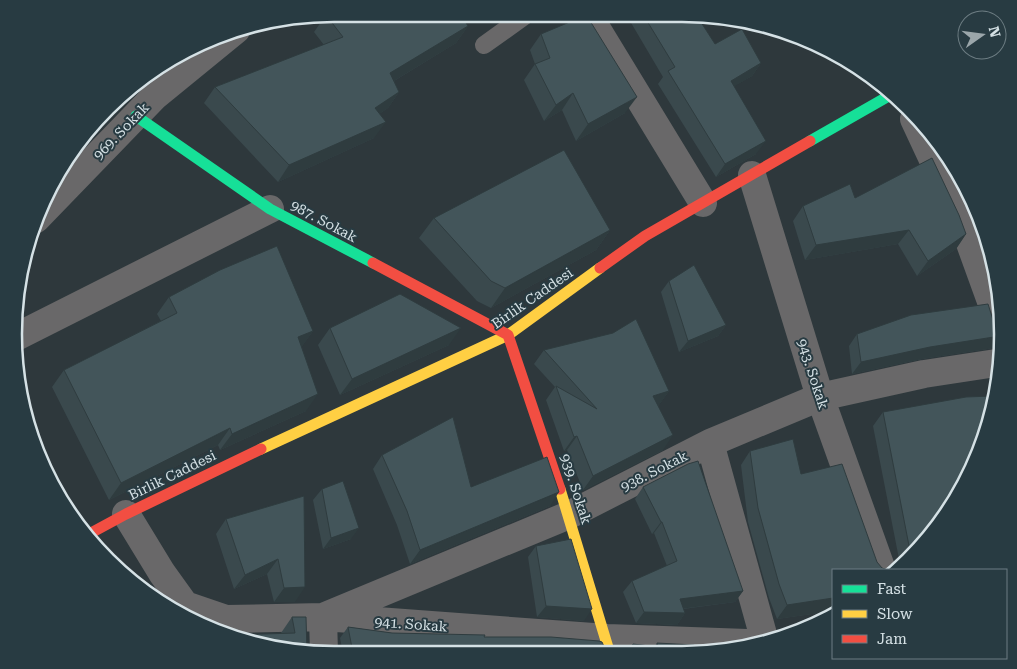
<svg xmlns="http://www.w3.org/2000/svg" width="1017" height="669" viewBox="0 0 1017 669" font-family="'Roboto Serif',serif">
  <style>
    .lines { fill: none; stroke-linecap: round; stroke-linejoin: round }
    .lane { stroke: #696869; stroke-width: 18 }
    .street { stroke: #696869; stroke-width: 28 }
    .fast { stroke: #16e098; stroke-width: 11 }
    .slow { stroke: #ffcf43; stroke-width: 11 }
    .jam { stroke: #f24e42; stroke-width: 11 }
    .wall { fill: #3a494d }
    .shaded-wall { fill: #2f3c3f }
    .building { fill: #43555a; stroke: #2f3c3f }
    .labels { text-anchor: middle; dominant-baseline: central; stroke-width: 4; stroke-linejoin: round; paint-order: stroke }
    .street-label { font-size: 14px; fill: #d5e1e5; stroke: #283b42 }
    .rim { fill: none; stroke: #d5e1e5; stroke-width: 2.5 }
  </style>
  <rect width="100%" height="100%" fill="#2e383c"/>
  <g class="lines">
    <path class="lane" d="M484,45L526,15"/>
    <path class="street" d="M589,16L703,203
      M914,119L963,224L1001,329
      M752,175L820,397L882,570
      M36,219L154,97L236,30
      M16,337L270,209
      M710,443L764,638
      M126,514L162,573L185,605L226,619L323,617L607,638L747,643
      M324,653L323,617L569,515L710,443L820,397L924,374L996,363"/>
    <path class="fast" d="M136,116L270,209L373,263
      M810,141L894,93"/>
    <path class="slow" d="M261,449L508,335L600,268
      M560,489L610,654"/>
    <path class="jam" d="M373,263L508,335L560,489
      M600,268L645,236L810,141
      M89,534L126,514L261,449"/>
  </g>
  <path class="wall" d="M326,15L468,26L456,43L394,81L399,92L388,108L379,114L374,138L278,182L204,103L215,87L324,45L314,32Z
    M627,16H697L715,44L761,63L752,76L734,86L756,154L716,177L658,84L663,77Z
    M541,34L625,113L576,141L562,110L544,121L524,80L535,64L530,50Z
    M855,198L966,234L956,249L917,276L898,244L805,260L793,221L803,206Z
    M434,218L610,230L596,250L491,308L477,301L419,238Z
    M669,281L726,325L718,336L679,352L661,292Z
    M169,297L313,331L302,346L306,411L220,450L218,445L109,500L52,387L64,370L161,321L157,314Z
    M994,323L999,329L1000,330L998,348H994L922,359L852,374L849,346L857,334Z
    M330,328L449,345L340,395L318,345Z
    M544,350L669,391L658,406L663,450L583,490L567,450L564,451L546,400L555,387L534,364Z
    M883,412L923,546L900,564L873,426Z
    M750,451L801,474L833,570V611L777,619L769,598L748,522L741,465Z
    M382,455L471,487L550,506L410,564L397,525L373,469Z
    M643,487L743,591L735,602L683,609L685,613L677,625L636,623L623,592L632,581L667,566L654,533L652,534L635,499Z
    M322,489L351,539L323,549L313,500Z
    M304,496L295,602H274L267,574L234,589L216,534L226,519Z
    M536,546L584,621L537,617L528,557Z
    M292,617L307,653L281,633Z
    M348,627L392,633L484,637L609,654L343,653L340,638Z
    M657,643L696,651L703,655L627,654L633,644L655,646Z"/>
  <path class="shaded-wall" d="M468,26L456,43L379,90L390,73Z
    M761,63L752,76L721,94L731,81Z
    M138,87L126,103L122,108L111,110L131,92Z
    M399,92L388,108L363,125L375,108Z
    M573,93L562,110L544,121L556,105Z
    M637,97L625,113L576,141L588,124Z
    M386,122L374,138L278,182L289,165Z
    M766,141L756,154L716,177L725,164Z
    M610,230L596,250L491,308L505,288Z
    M909,230L898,244L805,260L816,245Z
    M966,234L956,249L917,276L928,261Z
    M726,325L718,336L679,352L688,341Z
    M461,328L449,345L340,395L352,379Z
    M313,331L301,348L298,337Z
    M1000,336L998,348H994L922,359L852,374L861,362L930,347Z
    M669,391L659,405L644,410L653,396Z
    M318,394L306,411L220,450L232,434Z
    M230,428L218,445L109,500L121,483Z
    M673,435L663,450L583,490L593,476Z
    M577,436L567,450L564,451L574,437Z
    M559,492L550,506L410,564L420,550Z
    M661,522H662L654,533L652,534Z
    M359,528L351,539L323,549L331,538Z
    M278,559L267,574L234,589L245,575Z
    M305,587L295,602H274L284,588Z
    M743,591L735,602L672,610L680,599Z
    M833,598V611L777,619L787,605Z
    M546,606L592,609L584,621L537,617Z
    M644,612L685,613L677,625L636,623Z"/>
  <path class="building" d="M334,14L461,15L468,26L390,73L399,92L375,108L386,122L289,165L215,87L343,37L326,15Z
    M584,16H587L637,97L588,124L573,93L556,105L535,64L550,58L541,34Z
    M644,16H697L715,44L742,29L761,63L731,81L766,141L725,164L668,71L675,67Z
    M138,85V87L134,91L131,92Z
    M564,150L610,230L505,288L491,281L434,218Z
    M932,158L959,215L966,234L928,261L909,230L816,245L803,206L850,184L855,198Z
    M277,246L313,331L298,337L318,394L232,434L230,428L121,483L64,370L177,313L169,297L220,270Z
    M694,265L726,325L688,341L669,281Z
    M400,294L461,328L352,379L330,328Z
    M988,304L994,323L999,329L1000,330V336L930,347L861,362L857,334L911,315Z
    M636,319L669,391L653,396L673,435L593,476L577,436L574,437L556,386L597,409L544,350L613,333Z
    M992,396L986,438L923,546L911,556L883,412L966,397Z
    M453,417L471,487L547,457L559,492L420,550L407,511L382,455Z
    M793,439L801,474L842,464L877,562L882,568L888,570H833V598L787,605L779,584L758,508L750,451Z
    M698,461L743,591L680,599L685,613L644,612L632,581L677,561L662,522H661L643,487L688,464Z
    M51,479L68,509L57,495Z
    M343,481L359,528L331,538L322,489Z
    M304,496L305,587L284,588L278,559L245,575L226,519Z
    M571,539L592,609L546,606L536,546Z
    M292,617H306L307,653L292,652L233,635L295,633Z
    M348,627L392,633L485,635L484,637H551L599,641L602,642L607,653L609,654L353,653Z
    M657,643L694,645L696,651L711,653L703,655L628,654L629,653L633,644L658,647Z"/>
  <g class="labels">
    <g class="street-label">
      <text transform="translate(121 131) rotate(-46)">969. Sokak</text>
      <text transform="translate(324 221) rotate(28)">987. Sokak</text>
      <text transform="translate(532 298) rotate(-35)">Birlik Caddesi</text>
      <text transform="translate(813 374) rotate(72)">943. Sokak</text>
      <text transform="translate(654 471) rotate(-27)">938. Sokak</text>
      <text transform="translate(172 475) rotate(-26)">Birlik Caddesi</text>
      <text transform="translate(576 489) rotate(72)">939. Sokak</text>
      <text transform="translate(411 624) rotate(4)">941. Sokak</text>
    </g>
  </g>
  <path d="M0 0H1017V669H0ZM334 22H682A312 312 0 0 1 994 334V334A312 312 0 0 1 682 646H334A312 312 0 0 1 22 334V334A312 312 0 0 1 334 22Z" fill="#283b42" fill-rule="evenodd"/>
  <path class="rim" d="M334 22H682A312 312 0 0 1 994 334V334A312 312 0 0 1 682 646H334A312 312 0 0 1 22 334V334A312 312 0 0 1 334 22Z"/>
  <rect x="832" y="569" width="175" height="90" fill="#283b42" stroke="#6d7d83"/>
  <rect x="842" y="585" width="25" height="8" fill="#16e098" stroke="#6d7d83"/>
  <text x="877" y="594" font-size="15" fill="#d5e1e5">Fast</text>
  <rect x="842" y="610" width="25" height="8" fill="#ffcf43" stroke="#6d7d83"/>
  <text x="877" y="619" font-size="15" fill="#d5e1e5">Slow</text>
  <rect x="842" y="635" width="25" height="8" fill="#f24e42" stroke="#6d7d83"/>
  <text x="877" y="644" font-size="15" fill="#d5e1e5">Jam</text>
  <g transform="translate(982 35) rotate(76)"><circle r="24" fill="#283b42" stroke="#6d7d83"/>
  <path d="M0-4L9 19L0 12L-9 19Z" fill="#9ba6aa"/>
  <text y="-8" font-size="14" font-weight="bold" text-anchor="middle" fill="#d5e1e5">N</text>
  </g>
</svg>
